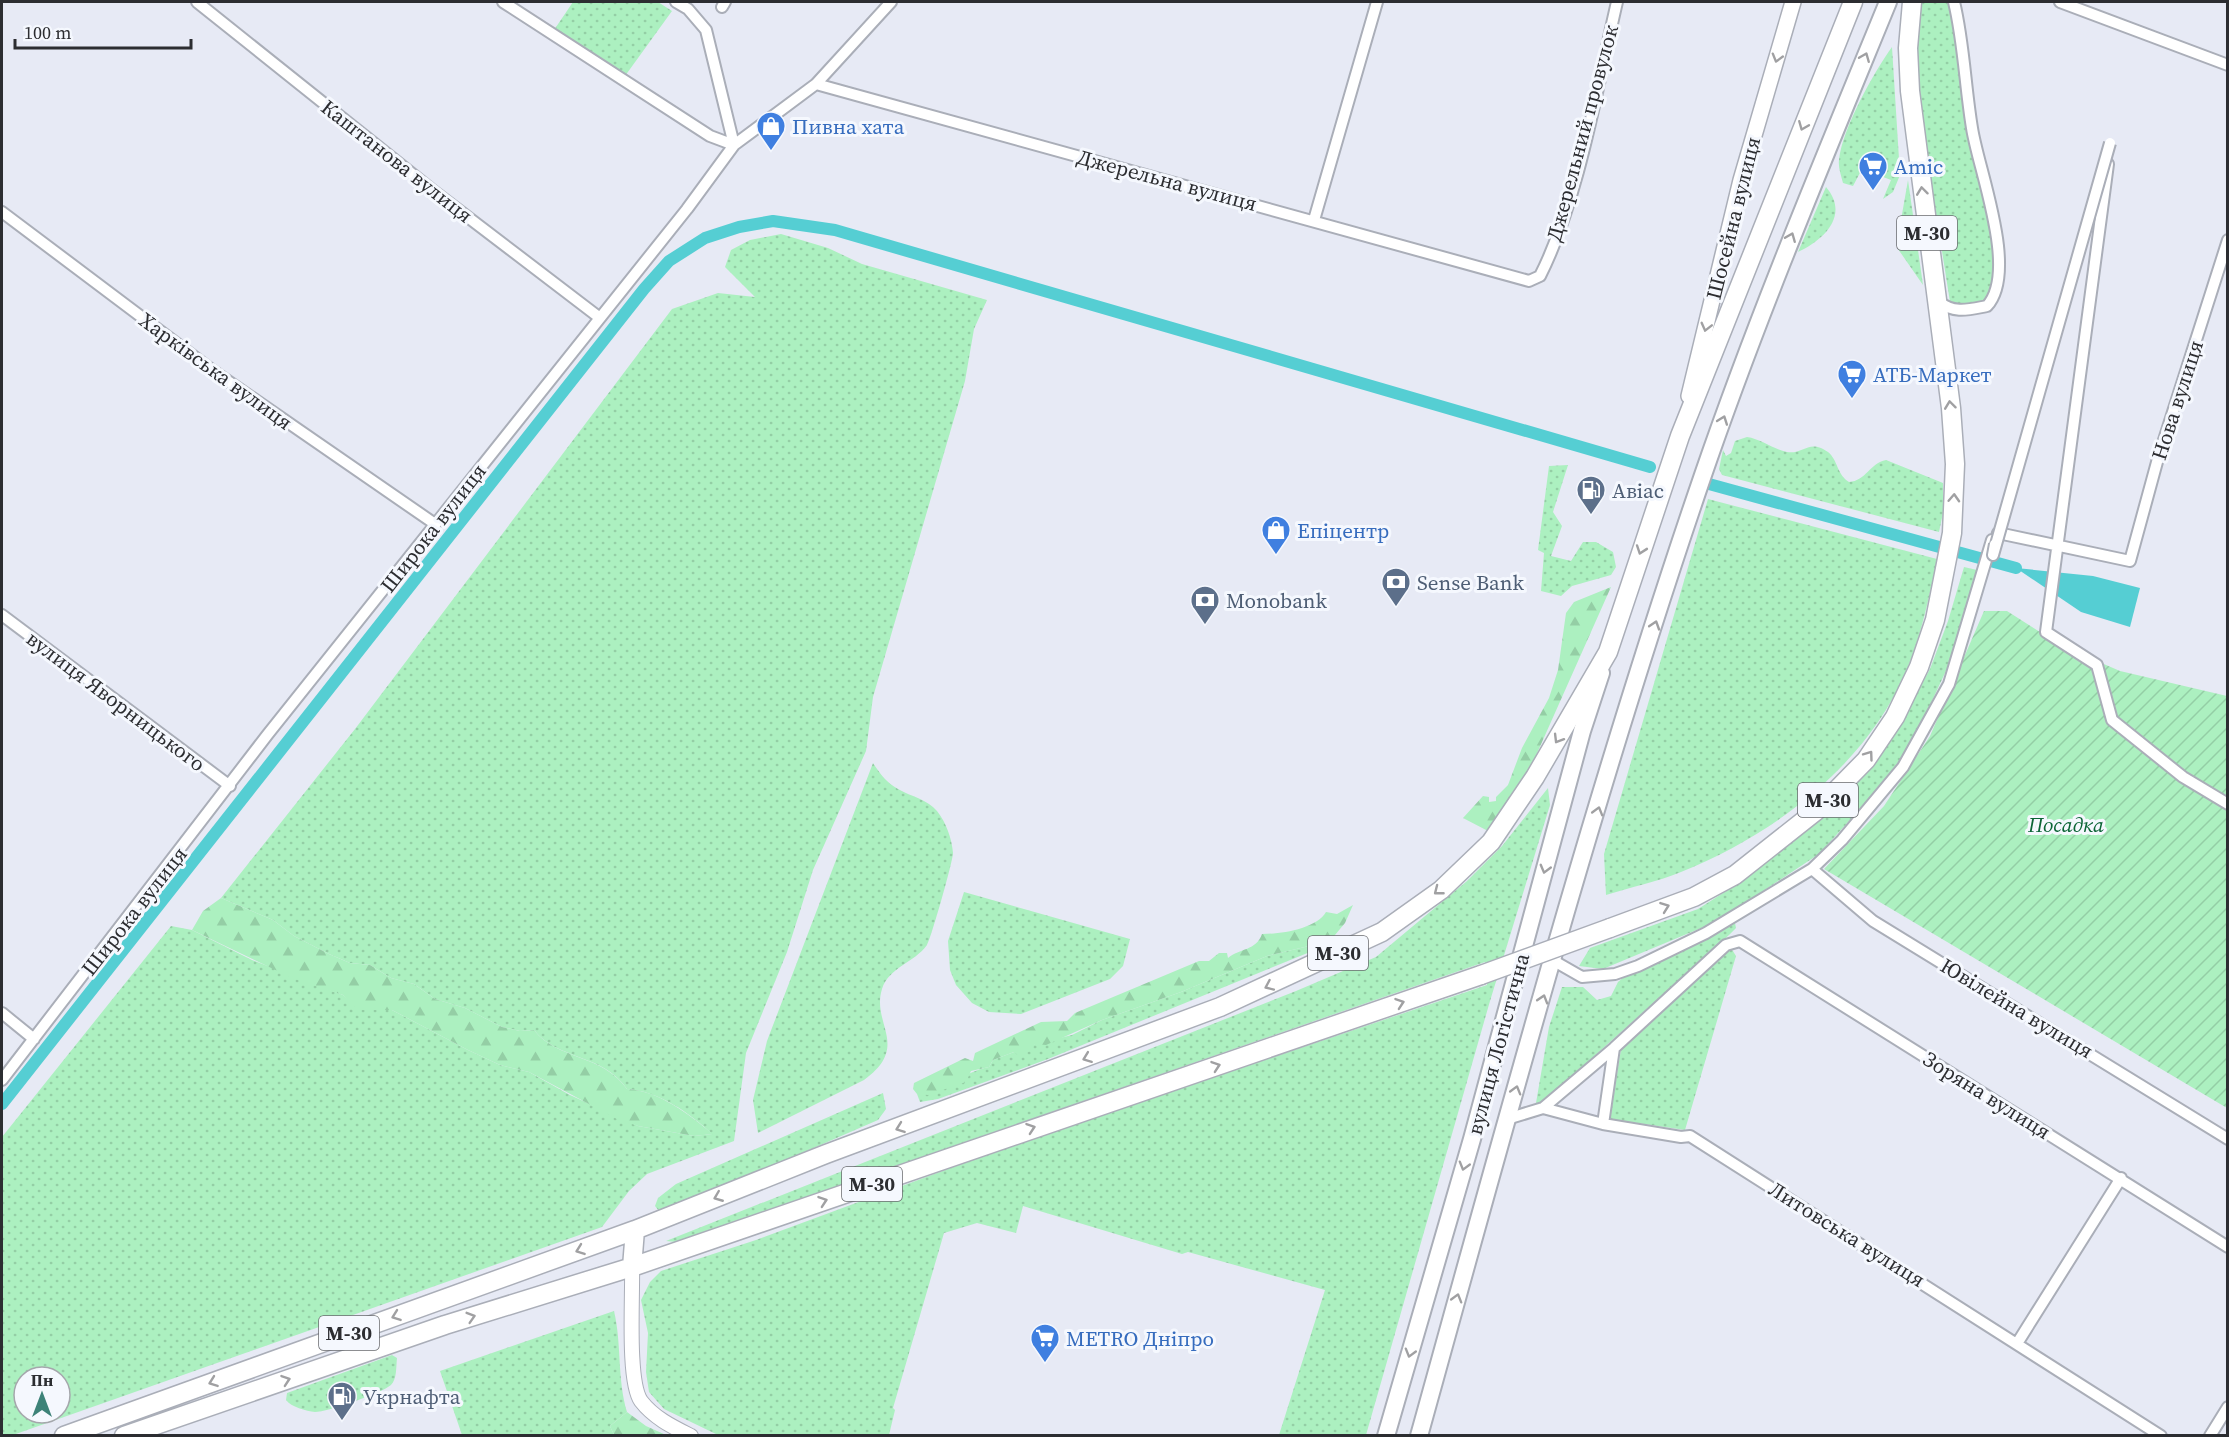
<svg xmlns="http://www.w3.org/2000/svg" width="2229" height="1437" viewBox="0 0 2229 1437" font-family="'Source Serif 4',serif">
  <style>
    .grass { fill: url(#grass-dots); fill-rule: evenodd }
    .forest { fill: url(#forest-firs) }
    .garden { fill: url(#garden-furrows) }
    .water { fill: #55ced3 }
    .lines { fill: none; stroke-linecap: round; stroke-linejoin: round }
    .canal { stroke: #55ced3; stroke-width: 12 }
    .minor-casing { stroke: #aaaeb8; stroke-width: 14 }
    .tertiary-casing { stroke: #aaaeb8; stroke-width: 16 }
    .secondary-casing { stroke: #aaaeb8; stroke-width: 18 }
    .primary-casing { stroke: #aaaeb8; stroke-width: 20 }
    .trunk-casing { stroke: #aaaeb8; stroke-width: 21 }
    .minor { stroke: #fff; stroke-width: 10 }
    .tertiary { stroke: #fff; stroke-width: 14 }
    .secondary { stroke: #fff; stroke-width: 15 }
    .primary { stroke: #fff; stroke-width: 16 }
    .trunk { stroke: #fff; stroke-width: 18 }
    .minor-bridge-casing { stroke: #aaaeb8; stroke-width: 14; stroke-linecap: butt }
    .trunk-bridge-casing { stroke: #aaaeb8; stroke-width: 21; stroke-linecap: butt }
    .minor-bridge { stroke: #fff; stroke-width: 10 }
    .trunk-bridge { stroke: #fff; stroke-width: 18 }
    .oneway { stroke: #a0a0a2 }
    .labels { text-anchor: middle; dominant-baseline: central; stroke-width: 6; stroke-linejoin: round; paint-order: stroke }
    .shield { fill: #f5f8fe; stroke: #686a6e; stroke-width: 1.5 }
    .shield-label { font-size: 20px; font-weight: bold; fill: #2c2d31 }
    .shop-label { font-size: 21px; fill: #366cbe; stroke: #f5f8fe; text-anchor: start }
    .street-label { font-size: 21px; fill: #2c2d31; stroke: #f5f8fe }
    .service-label { font-size: 21px; fill: #4e5e75; stroke: #f5f8fe; text-anchor: start }
    .park-label { font-size: 21px; font-style: italic; fill: #0b6535; stroke: #f5f8fe }
  </style>
  <defs>
    <pattern id="grass-dots" width="8" height="8" patternUnits="userSpaceOnUse" patternTransform="scale(1.5)"><rect width="8" height="8" fill="#acf0c0"/><path d="M2 2h.1M6 6h.1" fill="none" stroke="#94cea5" stroke-width="1.8" stroke-linecap="round"/></pattern>
    <pattern id="forest-firs" width="22" height="20" patternUnits="userSpaceOnUse" patternTransform="scale(1.5)"><rect width="22" height="20" fill="#acf0c0"/><path d="M5 1l3.5 6h-7zM16 11l3.5 6h-7z" fill="#94cea5"/></pattern>
    <pattern id="garden-furrows" width="10" height="10" patternUnits="userSpaceOnUse" patternTransform="scale(1.5)"><rect width="10" height="10" fill="#acf0c0"/><path d="M-1 1l2-2M0 10L10 0M9 11l2-2" fill="none" stroke="#94cea5"/></pattern>
  </defs>
  <rect width="100%" height="100%" fill="#e7eaf5"/>
  <path class="grass" d="M573,2H658L672,11L625,76L554,30Z
    M1919,2H1948L1992,241L1994,284L1986,302L1954,305L1950,302L1921,118L1915,52Z
    M1892,47L1900,175L1893,192L1883,199L1891,180L1862,169L1853,186L1843,183C1841,175 1838,167 1839,160C1842,129 1874,72 1892,47Z
    M1908,180L1923,285L1898,249L1901,220Z
    M1826,187C1850,215 1824,240 1798,252Z
    M781,234L828,248L862,264L987,300L974,329L965,381L873,697L866,751L813,870L787,952L746,1053L734,1141L647,1174L629,1191L602,1227L13,1435L2,1436V1137L171,926L192,930L252,960L343,995L361,1010H392L468,1050L500,1065L529,1072L570,1095L638,1126L694,1136L712,1134C690,1113 658,1091 627,1089C604,1054 557,1060 534,1030L520,1031L502,1027L465,1008L435,999L414,984L391,978L370,965L350,963L329,954L294,936L273,920L221,898L355,729L672,309L718,293L755,297L725,267L731,250L750,240ZM24,1377H60V1413H24Z
    M1747,437C1761,439 1773,449 1787,452C1803,455 1809,438 1828,452C1838,460 1837,475 1849,482C1866,481 1870,463 1886,460L1943,483V513L1939,532L1722,475L1719,469L1723,450L1726,456L1731,453L1735,441Z
    M1568,465L1553,512L1562,526L1551,556L1571,561L1583,542H1596L1613,552L1616,567L1611,575L1572,586L1561,596L1541,591L1544,553L1538,550L1549,466Z
    M1708,499L1937,559C1929,598 1921,637 1905,674C1864,767 1773,835 1681,872C1657,882 1631,887 1606,895L1604,854Z
    M1964,567L1977,570L1975,598L1965,630L1911,746L1870,798L1819,854L1751,899L1706,926L1603,969L1579,966L1590,948L1698,909L1745,879L1852,789L1892,738L1930,669L1948,621Z
    M873,763C880,774 887,783 898,789C912,797 927,799 937,811C946,822 952,839 953,853C953,861 931,939 927,945C914,963 889,967 882,989C871,1024 911,1046 864,1080L758,1133L753,1100L767,1041Z
    M1548,788L1550,805L1490,1001L1366,1435H1279L1325,1290L1188,1252L1182,1254L1023,1206L1016,1233L977,1223L944,1233L893,1408L895,1410L889,1435H718L664,1409L649,1392L646,1372L648,1333L641,1300L650,1282L661,1271L756,1240L1010,1146L1487,985L1485,962L676,1242L666,1241L1296,991L1376,957L1467,881L1502,846Z
    M964,892L1130,939L1123,966L1110,979L1021,1014L989,1012L972,1003L956,985L950,970L948,941Z
    M1735,923L1736,928L1729,935L1541,1104L1536,1103L1549,1027L1562,987H1583L1597,1000L1611,996L1618,982L1624,977Z
    M1330,941L1310,952L1048,1059L938,1099L920,1102L917,1094C943,1096 963,1071 989,1067L993,1060L1035,1044L1072,1035L1102,1020L1181,992L1267,956Z
    M1731,948L1736,956L1685,1130L1610,1119L1621,1049Z
    M883,1093L886,1109L878,1120L763,1170L659,1211L655,1206L658,1198L676,1184Z
    M614,1311C622,1345 617,1378 627,1412L610,1426L614,1435H462L440,1371Z
    M392,1355L397,1358C396,1367 397,1379 391,1385C382,1393 327,1412 315,1412C306,1411 291,1407 286,1400L287,1393Z"/>
  <path class="forest" d="M1611,587L1522,787L1488,831L1463,818L1483,796L1489,797V802L1496,801V797L1508,785L1522,748L1549,698L1558,670L1566,613L1574,602Z
    M221,898L273,920L294,936L329,954L350,963L370,965L391,978L414,984L435,999L465,1008L502,1027L520,1031L534,1030C557,1060 603,1054 627,1089C660,1091 688,1114 713,1134L694,1136L638,1126L617,1119L529,1072L500,1065L468,1050L392,1010H358L343,995L292,978L192,930L203,911Z
    M1353,905L1345,923L1330,941L1267,956L1181,992L1102,1020L1046,1045L1035,1044L1030,1051L1019,1056L1014,1052L993,1060L989,1067L971,1071L966,1082L928,1095L917,1094L913,1089L914,1083L965,1058L973,1061L975,1053L1041,1022L1067,1021L1075,1013L1199,961H1209L1219,953H1227L1228,958C1240,948 1256,951 1262,934C1281,934 1316,929 1326,912L1337,914Z
    M627,1412L646,1426L666,1435H614L610,1426Z"/>
  <path class="garden" d="M1984,611H2007L2062,646L2120,671L2227,696V1108L1824,869L1884,806L1930,736Z"/>
  <path class="water" d="M2016,568L2093,576L2140,588L2130,627L2081,612Z"/>
  <g class="lines">
    <path class="canal" d="M1709,484L2016,568
      M2,1104L644,289L669,261L705,238L739,227L773,221L835,230L1650,467"/>
    <g class="minor-casing">
      <path id="minor" d="M197,2L431,189L600,318
        M503,2L710,136L734,145
        M676,2L688,9L706,30L734,145
        M2060,2L2228,65
        M722,7L725,2
        M816,84L1529,281L1540,276C1579,199 1597,87 1617,2
        M2108,164L2046,632L2097,665L2112,720L2183,777L2228,804
        M2,212L212,370L435,524
        M1314,220L1377,2
        M1937,301C1955,314 1967,310 1987,306C2019,271 1978,169 1972,128C1965,86 1964,43 1954,2
        M1996,540L1998,533L2130,561L2157,462L2228,240
        M2,615L230,786
        M1812,869L1873,921L2228,1139
        M1554,961L1582,977L1615,974L1638,966L1706,933L1812,869L1842,840L1903,767L1949,684L1992,540
        M2,1013L34,1039
        M2,1080L268,734L687,209L734,145L816,84L891,2
        M1543,1108L1614,1048L1726,945L1740,941L2228,1247
        M1507,1119L1543,1108L1603,1124L1681,1137L1690,1136L2161,1436
        M1603,1124L1614,1048
        M2018,1342L2121,1178
        M2210,1436L2228,1407"/>
    </g>
    <g class="tertiary-casing">
      <path id="tertiary" d="M632,1267C633,1295 627,1381 641,1401C654,1418 673,1427 691,1436"/>
    </g>
    <g class="secondary-casing">
      <path id="secondary" d="M1689,396L1741,180L1793,2"/>
    </g>
    <g class="primary-casing">
      <path id="primary" d="M1386,1436L1472,1139L1582,731L1601,673
        M1419,1436C1508,1115 1595,790 1703,475C1758,315 1824,158 1888,2"/>
    </g>
    <g class="trunk-casing">
      <path id="trunk" d="M1610,928L1694,897L1735,875L1816,811L1866,760L1895,717L1919,667L1935,620L1952,533L1955,464L1951,408L1910,91L1908,48L1912,2
        M632,1267L635,1230
        M64,1436L635,1230L826,1154L1220,1007L1382,932L1441,890L1491,842L1535,777L1608,652L1680,436L1853,2
        M124,1436L445,1325L632,1267L1481,975"/>
    </g>
    <use href="#minor" class="minor"/>
    <use href="#tertiary" class="tertiary"/>
    <use href="#secondary" class="secondary"/>
    <use href="#primary" class="primary"/>
    <use href="#trunk" class="trunk"/>
    <g class="minor-bridge-casing">
      <path id="minor-bridge" d="M1995,544L1993,555L2110,143"/>
    </g>
    <g class="trunk-bridge-casing">
      <path id="trunk-bridge" d="M1481,975L1610,928"/>
    </g>
    <use href="#minor-bridge" class="minor-bridge"/>
    <use href="#trunk-bridge" class="trunk-bridge"/>
  </g>
  <defs><path id="oneway-chevron" d="M-2-3.5L2.5 0L-2 3.5" fill="none" stroke-width="1.6" stroke-linecap="round" stroke-linejoin="round" transform="scale(1.5)"/></defs>
  <g class="oneway">
    <use href="#oneway-chevron" transform="translate(1865 57) rotate(-68)"/>
    <use href="#oneway-chevron" transform="translate(1777 58) rotate(106)"/>
    <use href="#oneway-chevron" transform="translate(1803 126) rotate(112)"/>
    <use href="#oneway-chevron" transform="translate(1922 191) rotate(-97)"/>
    <use href="#oneway-chevron" transform="translate(1791 237) rotate(-68)"/>
    <use href="#oneway-chevron" transform="translate(1706 327) rotate(104)"/>
    <use href="#oneway-chevron" transform="translate(1950 405) rotate(-97)"/>
    <use href="#oneway-chevron" transform="translate(1723 420) rotate(-70)"/>
    <use href="#oneway-chevron" transform="translate(1954 498) rotate(-87)"/>
    <use href="#oneway-chevron" transform="translate(1641 550) rotate(109)"/>
    <use href="#oneway-chevron" transform="translate(1655 625) rotate(-72)"/>
    <use href="#oneway-chevron" transform="translate(1558 739) rotate(121)"/>
    <use href="#oneway-chevron" transform="translate(1869 755) rotate(-54)"/>
    <use href="#oneway-chevron" transform="translate(1598 811) rotate(-74)"/>
    <use href="#oneway-chevron" transform="translate(1545 869) rotate(105)"/>
    <use href="#oneway-chevron" transform="translate(1438 891) rotate(142)"/>
    <use href="#oneway-chevron" transform="translate(1665 907) rotate(-20)"/>
    <use href="#oneway-chevron" transform="translate(1269 986) rotate(156)"/>
    <use href="#oneway-chevron" transform="translate(1543 999) rotate(-73)"/>
    <use href="#oneway-chevron" transform="translate(1400 1003) rotate(-19)"/>
    <use href="#oneway-chevron" transform="translate(1087 1058) rotate(159)"/>
    <use href="#oneway-chevron" transform="translate(1216 1066) rotate(-19)"/>
    <use href="#oneway-chevron" transform="translate(1516 1090) rotate(-74)"/>
    <use href="#oneway-chevron" transform="translate(900 1128) rotate(160)"/>
    <use href="#oneway-chevron" transform="translate(1031 1128) rotate(-19)"/>
    <use href="#oneway-chevron" transform="translate(1464 1166) rotate(106)"/>
    <use href="#oneway-chevron" transform="translate(718 1197) rotate(158)"/>
    <use href="#oneway-chevron" transform="translate(823 1201) rotate(-19)"/>
    <use href="#oneway-chevron" transform="translate(580 1250) rotate(160)"/>
    <use href="#oneway-chevron" transform="translate(1457 1298) rotate(-74)"/>
    <use href="#oneway-chevron" transform="translate(396 1316) rotate(160)"/>
    <use href="#oneway-chevron" transform="translate(471 1317) rotate(-17)"/>
    <use href="#oneway-chevron" transform="translate(1410 1353) rotate(106)"/>
    <use href="#oneway-chevron" transform="translate(286 1380) rotate(-19)"/>
    <use href="#oneway-chevron" transform="translate(213 1382) rotate(160)"/>
  </g>
  <defs>
    <g id="shop-pin" transform="scale(1.5)"><path d="M0 17L-7.5 6A9.5 9.5 0 1 1 7.5 6Z" fill="#3f7fe0" stroke="#f5f8fe"/><path d="M-5-2.5h2.3a2.7 3.5 0 0 1 5.4 0H5L5.5 6h-11ZM-1.5-2.5h3a1.5 2.3 0 0 0-3 0Z" fill="#fff"/></g>
    <g id="supermarket-pin" transform="scale(1.5)"><path d="M0 17L-7.5 6A9.5 9.5 0 1 1 7.5 6Z" fill="#3f7fe0" stroke="#f5f8fe"/><path d="M-6-5.5h2.5l.6 2H6L4.5 2H-2.5L-4.4-4H-6ZM-1.5 3.2a1.3 1.3 0 1 0 .1 0ZM3 3.2a1.3 1.3 0 1 0 .1 0Z" fill="#fff"/></g>
    <g id="fuel-pin" transform="scale(1.5)"><path d="M0 17L-7.5 6A9.5 9.5 0 1 1 7.5 6Z" fill="#5c6f8a" stroke="#f5f8fe"/><path d="M-5.5-6h7V0h2V4h1.3V-2.5L3-4.5l.8-.8L6-3V5H2.5V1h-1V6h-7ZM-4.2-4.7v3.2H.2V-4.7Z" fill="#fff"/></g>
    <g id="bank-pin" transform="scale(1.5)"><path d="M0 17L-7.5 6A9.5 9.5 0 1 1 7.5 6Z" fill="#5c6f8a" stroke="#f5f8fe"/><path d="M-6-4H6V4H-6ZM0-2.3a2.3 2.3 0 1 0 0 4.6a2.3 2.3 0 1 0 0-4.6Z" fill="#fff"/></g>
  </defs>
  <g fill-rule="evenodd">
    <use href="#shop-pin" x="771" y="126"/>
    <use href="#supermarket-pin" x="1873" y="166"/>
    <use href="#supermarket-pin" x="1852" y="374"/>
    <use href="#fuel-pin" x="1591" y="490"/>
    <use href="#shop-pin" x="1276" y="530"/>
    <use href="#bank-pin" x="1396" y="582"/>
    <use href="#bank-pin" x="1205" y="600"/>
    <use href="#supermarket-pin" x="1045" y="1338"/>
    <use href="#fuel-pin" x="342" y="1396"/>
  </g>
  <g class="labels">
    <g class="shield">
      <rect x="1897" y="216" width="60" height="34" rx="4.5"/>
      <rect x="1798" y="783" width="60" height="34" rx="4.5"/>
      <rect x="1308" y="936" width="60" height="34" rx="4.5"/>
      <rect x="842" y="1167" width="60" height="34" rx="4.5"/>
      <rect x="319" y="1316" width="60" height="34" rx="4.5"/>
    </g>
    <g class="shield-label">
      <text x="1927" y="233">М-30</text>
      <text x="1828" y="800">М-30</text>
      <text x="1338" y="953">М-30</text>
      <text x="872" y="1184">М-30</text>
      <text x="349" y="1333">М-30</text>
    </g>
    <g class="shop-label">
      <text x="792" y="126">Пивна хата</text>
      <text x="1894" y="166">Amic</text>
      <text x="1873" y="374">АТБ-Маркет</text>
      <text x="1297" y="530">Епіцентр</text>
      <text x="1066" y="1338">METRO Дніпро</text>
    </g>
    <g class="street-label">
      <text transform="translate(1582 133) rotate(-75)">Джерельний провулок</text>
      <text transform="translate(397 161) rotate(38)">Каштанова вулиця</text>
      <text transform="translate(1167 180) rotate(15)">Джерельна вулиця</text>
      <text transform="translate(1733 218) rotate(-76)">Шосейна вулиця</text>
      <text transform="translate(216 371) rotate(36)">Харківська вулиця</text>
      <text transform="translate(2177 400) rotate(-72)">Нова вулиця</text>
      <text transform="translate(433 528) rotate(-52)">Широка вулиця</text>
      <text transform="translate(116 701) rotate(37)">вулиця Яворницького</text>
      <text transform="translate(134 911) rotate(-52)">Широка вулиця</text>
      <text transform="translate(2017 1008) rotate(31)">Ювілейна вулиця</text>
      <text transform="translate(1498 1044) rotate(-75)">вулиця Логістична</text>
      <text transform="translate(1987 1095) rotate(32)">Зоряна вулиця</text>
      <text transform="translate(1847 1234) rotate(32)">Литовська вулиця</text>
    </g>
    <g class="service-label">
      <text x="1612" y="490">Авіас</text>
      <text x="1417" y="582">Sense Bank</text>
      <text x="1226" y="600">Monobank</text>
      <text x="363" y="1396">Укрнафта</text>
    </g>
    <g class="park-label">
      <text x="2066" y="824">Посадка</text>
    </g>
  </g>
  <rect width="2229" height="1437" fill="none" stroke="#2c2d31" stroke-width="6"/>
  <g transform="translate(42 1395)"><circle r="28" fill="#f5f8fe" stroke="#a5a7ac" stroke-width="1.5"/>
  <path d="M0-4.5L10 22L0 15L-10 22Z" fill="#3d8278"/>
  <text y="-9" font-size="16" font-weight="bold" text-anchor="middle" fill="#2c2d31">Пн</text>
  </g>
  <path d="M15 39v9h176v-9" fill="none" stroke="#2c2d31" stroke-width="3"/>
  <text x="24" y="39" font-size="18" fill="#2c2d31" stroke="#f5f8fe" stroke-width="4.5" paint-order="stroke">100 m</text>
</svg>
